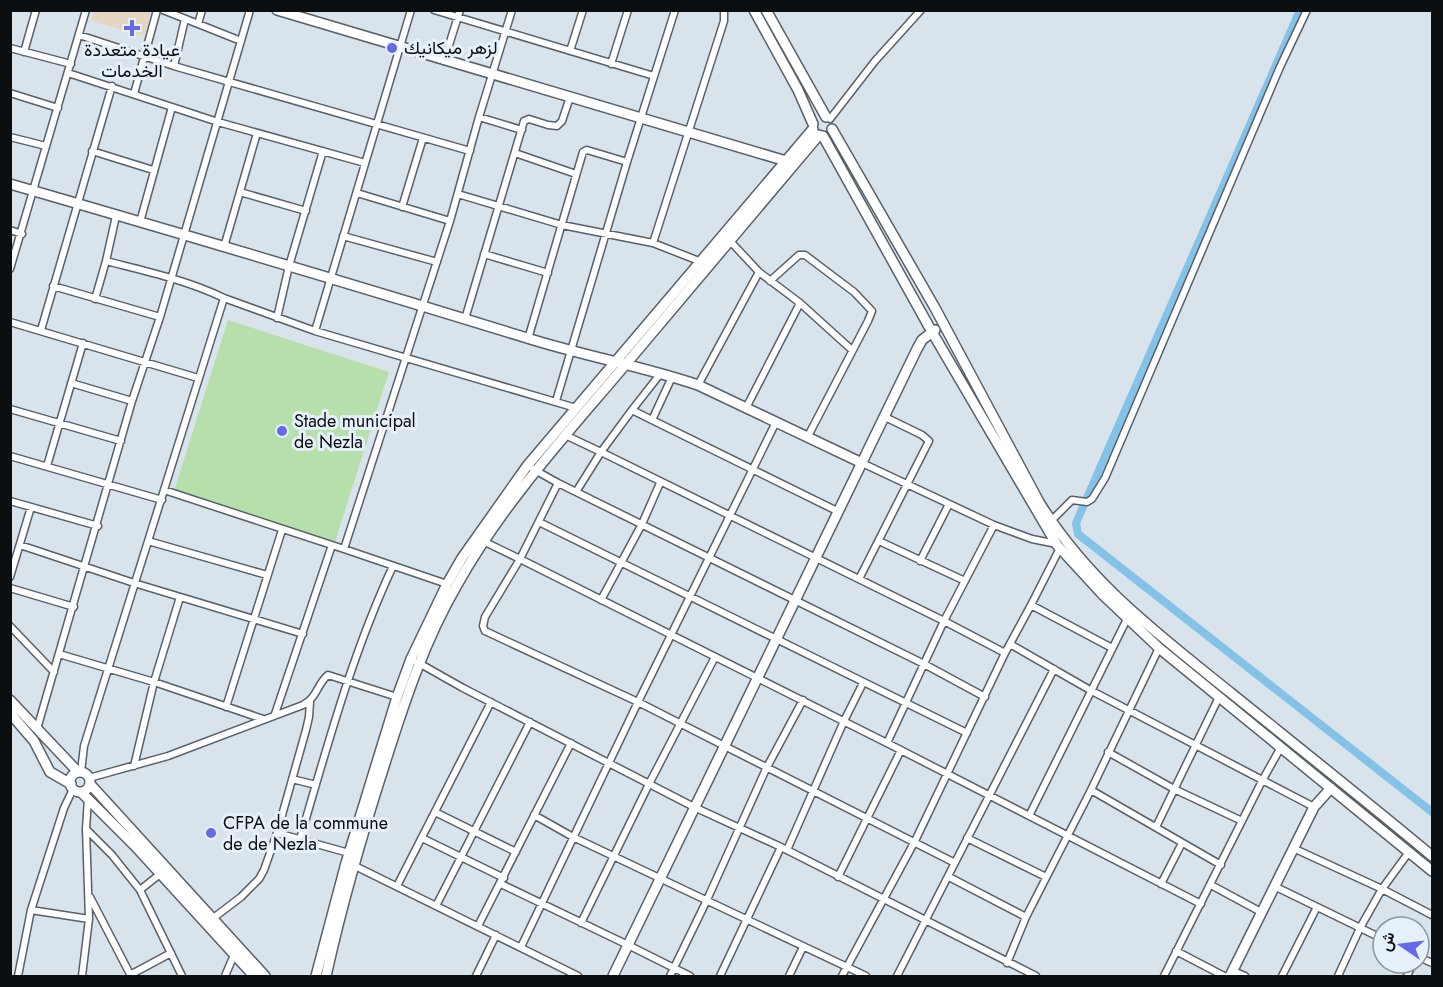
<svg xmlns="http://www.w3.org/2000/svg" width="1443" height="987" viewBox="0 0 1443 987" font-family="Jost,Vazirmatn,sans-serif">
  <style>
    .medical { fill: #e5d5c3 }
    .green { fill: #b6dfac }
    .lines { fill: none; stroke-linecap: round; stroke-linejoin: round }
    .canal { stroke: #84c2e7; stroke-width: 8 }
    .street-casing { stroke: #586068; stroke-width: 9 }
    .secondary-casing { stroke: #586068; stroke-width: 12 }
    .street { stroke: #fff; stroke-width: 6 }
    .secondary { stroke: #fff; stroke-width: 9 }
    .poi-dot { fill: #646be4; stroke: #e6f0f9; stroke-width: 2 }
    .labels { text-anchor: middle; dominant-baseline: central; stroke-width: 6; stroke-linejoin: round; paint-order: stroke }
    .poi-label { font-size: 18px; fill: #0c0f12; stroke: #e6f0f9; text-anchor: start }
  </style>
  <rect width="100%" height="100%" fill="#d9e3ec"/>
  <path class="medical" d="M94,11V10L151,11L144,36L91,21Z"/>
  <path class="green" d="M228,320L389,372L335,542L174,491Z"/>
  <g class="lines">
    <path class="canal" d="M1300,10L1076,523L1078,534L1432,812"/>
    <g class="street-casing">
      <path id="street" d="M163,10L241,41
        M434,10L654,76
        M198,24L202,10
        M79,35L174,66L470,151
        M10,48L71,64
        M570,51L583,10
        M24,52L36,10
        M444,61L460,10
        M611,64L628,10
        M174,66L185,19
        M68,73L218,122L365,163
        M10,93L58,108
        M134,94L157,10
        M479,117L522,130
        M830,119L875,61L921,10
        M10,137L46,146
        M92,151L153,170
        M515,153L576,174
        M240,192L306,211
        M357,193L450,221
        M458,194L562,225L653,243L724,21V10
        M402,207L423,138
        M140,222L172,107
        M10,230L22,234
        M343,236L437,262
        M731,242L759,272
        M653,243L699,261
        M224,247L257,133
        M484,254L548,273
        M106,261L116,216
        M10,269L86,10
        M770,281L799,255H805L854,292L872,311L868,321L807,438
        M53,286L160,317
        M95,299L106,261C145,271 187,280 224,298
        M277,318L289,266L323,151
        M465,319L524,121L529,119L548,125L557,126L562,121L570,97
        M10,322L198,378
        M41,330L112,86
        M315,331L411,10
        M528,339L583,152L587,150L627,162
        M672,377L652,420L632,410L601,452L944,621L887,743
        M71,383L132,401
        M698,385L759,272L800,303L852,350
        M556,401L627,162L675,10
        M746,408L800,303
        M10,409L121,441
        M632,410L661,373
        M652,420L837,511
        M565,435L601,452L576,492
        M10,456L162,500
        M862,463L994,525L944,621L1005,653
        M47,466L83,343
        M533,469L558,483
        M164,490L344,549L450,221L479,117L512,10
        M10,501L98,526
        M539,522L967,733
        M1050,522L1072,500L1087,502L1092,499L1105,478L1280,67L1307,10
        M994,525L1032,539L1057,544
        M148,541L267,575
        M483,541L520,559L485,617L483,626L485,631L638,702L955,863
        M879,541L965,581
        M20,545L134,583L303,634
        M344,549L447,584
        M920,561L949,504
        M10,577L31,507
        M859,579L929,441L922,435L885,417
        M10,588L74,607
        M601,600L642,524L660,483
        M1031,605L1060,548
        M10,626L54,672
        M1010,644L1090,690L1314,807
        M59,654L154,682L180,597
        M417,662L463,688L694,807L781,847L1036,976
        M985,697L924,664L558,483L520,559L887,743L1201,904
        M226,707L282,530
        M275,714L332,545
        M37,729L132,401L160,317L250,10
        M1108,752L1174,789L1242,821
        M134,766L154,682L263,719
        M81,772L84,746L224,298L315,331L576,408
        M89,778L168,756L303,705C317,698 317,684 328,675L397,697
        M292,779L316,785
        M1091,790L1221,865
        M435,812L516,852
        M534,815L573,837L866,976
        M1029,816L1127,619
        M1156,827L1219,697
        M86,829L112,855L140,890L182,976
        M277,833L349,853
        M422,838L504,878
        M967,838L1046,877
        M300,839C327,747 352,654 393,566
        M1293,848L1382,889L1432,915
        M787,850L844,721L863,683
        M353,865L578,976
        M838,877L901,750
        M949,877L1026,917
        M501,884L628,945L690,976
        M1161,884L1182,843
        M1211,885L1261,912
        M397,886L491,702
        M1274,886L1383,939
        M140,890L160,874
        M90,897L131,976
        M436,906L530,722
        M31,910L89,919
        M212,919L241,897L259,879L264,870L277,833L306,730L309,717L310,702
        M581,923L649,784L715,657
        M478,926L571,743
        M521,947L638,702L776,422
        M1176,951L1224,976
        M1419,957L1432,963
        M1007,963L1026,917L1091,790L1159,648
        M1233,971L1245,976
        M130,975L171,953
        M18,976L31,910L64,808L73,789
        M82,976L89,919L86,829L88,798
        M225,976L234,955
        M476,976L496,935
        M670,976L706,902L766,769L803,700
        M720,976L781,847
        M789,976L803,947
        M842,976L915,841L1005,653L1031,605L1112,648
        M897,976L1054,669
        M1164,976L1262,781L1281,747
        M1282,976L1317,907
        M1338,976L1360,928L1382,889L1409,852
        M1407,976L1413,963"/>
    </g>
    <g class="secondary-casing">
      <path id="secondary" d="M277,10L786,161
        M754,10L798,90L813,124
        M766,10L826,117
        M832,129L935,308L1039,502C1088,582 1159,635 1231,693C1298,747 1366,801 1432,856
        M823,136L932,332L1057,545L1103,595L1159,648L1432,871
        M10,184C183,234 355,285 527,338C584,356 642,366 698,385L862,463
        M10,700L78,772
        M10,713L34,741L50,772L71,784
        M70 782a10 10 0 1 1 20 0a10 10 0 1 1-20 0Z
        M90,784L265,976
        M81,792L135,846L254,976
        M316,976L346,863L397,697L411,659L447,584L462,558L527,466L813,129
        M326,976C342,904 363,831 386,760C405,700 425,640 457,585C503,503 566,435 626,364C690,287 755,212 819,135
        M613,976L917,349L922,340L935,330
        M1230,976L1314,807L1331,788"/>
    </g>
    <use href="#street" class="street"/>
    <use href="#secondary" class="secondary"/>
  </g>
  <g class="poi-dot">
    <path d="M129 19h6v6h6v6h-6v6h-6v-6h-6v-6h6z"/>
    <circle cx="392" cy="48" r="6"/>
    <circle cx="282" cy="431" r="6"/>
    <circle cx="211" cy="833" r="6"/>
  </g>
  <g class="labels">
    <g class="poi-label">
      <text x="404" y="48">لزهر ميكانيك</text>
      <text x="132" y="50" text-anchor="middle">عيادة متعددة<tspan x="132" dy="21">الخدمات</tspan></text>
      <text x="294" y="421">Stade municipal<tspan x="294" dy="21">de Nezla</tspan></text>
      <text x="223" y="823">CFPA de la commune<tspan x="223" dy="21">de de Nezla</tspan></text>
    </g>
  </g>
  <rect width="1443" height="987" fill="none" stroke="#0c0f12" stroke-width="24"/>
  <g transform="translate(1401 945) rotate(284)"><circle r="28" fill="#e6f0f9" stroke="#8f969d" stroke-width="1.5"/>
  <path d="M0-4.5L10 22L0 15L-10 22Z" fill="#646be4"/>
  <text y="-9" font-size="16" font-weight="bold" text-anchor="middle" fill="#0c0f12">ش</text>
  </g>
</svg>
